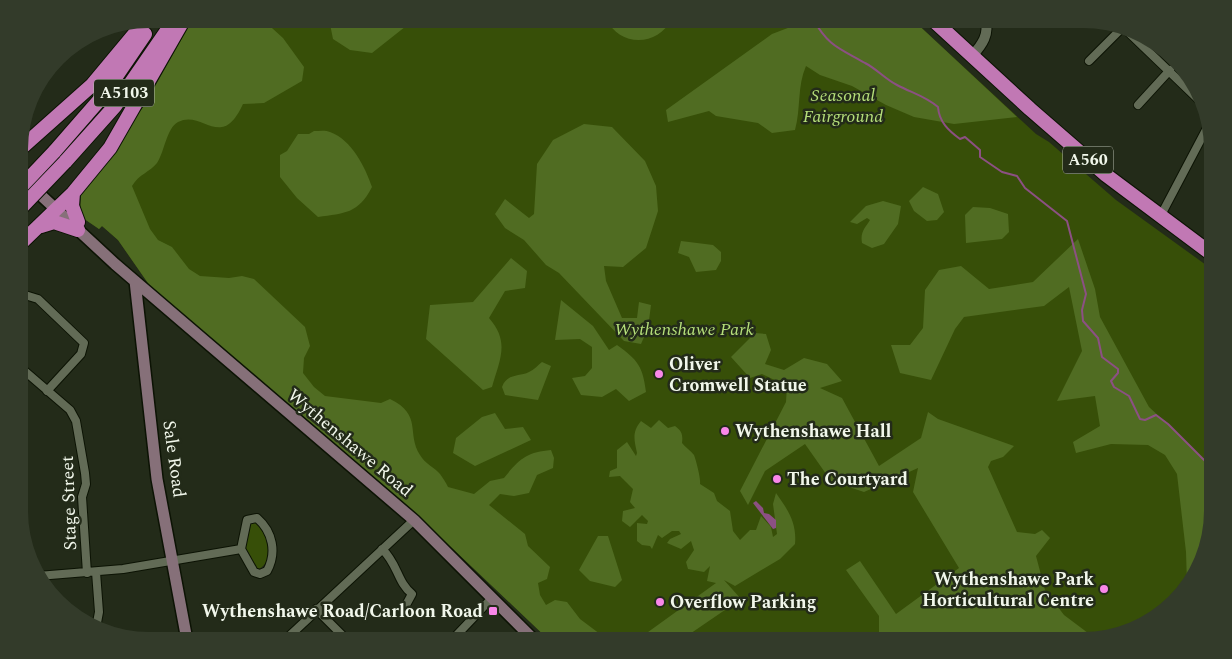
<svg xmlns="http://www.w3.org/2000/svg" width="1232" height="659" viewBox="0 0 1232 659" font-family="Spectral,serif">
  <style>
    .green { fill: #374f08 }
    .forest { fill: #506c22 }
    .water { fill: #8c5083 }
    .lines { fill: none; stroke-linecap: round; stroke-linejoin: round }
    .stream { stroke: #8c5083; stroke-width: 2 }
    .minor-casing { stroke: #0c1304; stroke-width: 10 }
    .tertiary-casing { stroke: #0c1304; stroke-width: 12 }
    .secondary-casing { stroke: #0c1304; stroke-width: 14 }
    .trunk-casing { stroke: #0c1304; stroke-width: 16 }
    .minor { stroke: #626b56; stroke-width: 8 }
    .tertiary { stroke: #626b56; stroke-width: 10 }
    .secondary { stroke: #867079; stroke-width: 11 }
    .trunk { stroke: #c178b4; stroke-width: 14 }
    .trunk-bridge-casing { stroke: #0c1304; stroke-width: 16; stroke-linecap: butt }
    .trunk-bridge { stroke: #c178b4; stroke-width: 14 }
    .poi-dot { fill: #f987e9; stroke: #232b19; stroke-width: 2 }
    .labels { text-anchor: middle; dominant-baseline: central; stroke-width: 5; stroke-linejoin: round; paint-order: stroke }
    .shield { fill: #232b19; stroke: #b3baac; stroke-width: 1 }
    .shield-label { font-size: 16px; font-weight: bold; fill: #f1f7eb }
    .park-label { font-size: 18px; font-style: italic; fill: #b5df7a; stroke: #232b19 }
    .poi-label { font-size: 18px; font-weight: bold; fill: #f1f7eb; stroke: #232b19; text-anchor: start }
    .street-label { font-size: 18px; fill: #f1f7eb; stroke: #232b19 }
  </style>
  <rect width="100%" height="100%" fill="#232b19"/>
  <path class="green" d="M193,19H912L1036,134L1049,142L1116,200L1213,270V511L1200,568L1155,619L1092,640H549L413,511L150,286L118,240L102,226L99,229L80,216L81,195L144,106Z
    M252,521C268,527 276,561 259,569L255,568L244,548L246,526Z"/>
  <path class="forest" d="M193,19H262L283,38L304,67L302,81L264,103L243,104C221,152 203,109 178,122C166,129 165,151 157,163C150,172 139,174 132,186L150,229L158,240L172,247L189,269L200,276L229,278L242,276L254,279L305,327L310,346L304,358L303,373L314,387L325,396L381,403L390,399C423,415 406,433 420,455C425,464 434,467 440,474C443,478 446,483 448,487L474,494L490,481L504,478C519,459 527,452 551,450L554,458L553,468L537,475L529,493L514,496L500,494L489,505L525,534L528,546L550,567L547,579L538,583L540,595L546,605L555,600L567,602L580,619L608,640H549L413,511L150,286L118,240L102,226L99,229L80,216L81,195L144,106Z
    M310,19H415L372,53L350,50L333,39L329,19L313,25Z
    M607,19H671C659,47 618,47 607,19Z
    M789,19H912L1017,117L954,124L914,117L886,105L852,86L820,75L806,66C797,86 801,109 795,130L772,133L758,123L716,116L709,111L668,122L666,110L772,34L793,26Z
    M584,124L612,127L645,161L656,186L658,211L646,248L623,267L604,266L606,281L622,318H637L639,302L651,305L648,328L641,344L624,341L559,273L546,265L524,240L505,228L495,214L505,199L529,218L534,214L537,164L553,140Z
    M314,131C319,131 326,130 330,132C352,140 365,167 372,187C358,214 345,213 318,217L297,198L280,177V155L287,151L298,134H309Z
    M923,187L938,194L944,212L937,220L927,221L914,211L909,201Z
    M883,201L901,206L898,224L884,244L872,248L862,243C860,232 865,228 870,220L867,218L857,224L850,222L866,206Z
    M973,207L990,208L1008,214L1009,232L1002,239L966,243L965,215Z
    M1078,239L1095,289L1100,317L1149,407L1190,445L1213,470V511L1200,568L1187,583L1186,552L1177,474L1165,455L1148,445L1111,444L1076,453L1073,442L1100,426L1095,396L1057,401L1082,351L1069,287L1044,306L964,317L955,329L931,380L900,373L891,345H910L923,328L925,290L939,270L961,266L989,289L1033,282Z
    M681,241L713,245L721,252V261L716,270L696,272L689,257L678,253Z
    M511,258L527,271L525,288L505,291L489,318C510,342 500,359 492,387L483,390L426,339L430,305L473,302Z
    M561,300L593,326L609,350L617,345C638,360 643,367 646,392L629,401L616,389L602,397L581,395L572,378L585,376L592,368V347L580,339L555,340Z
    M755,333L766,334L771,350L765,364L784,370L804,358L827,364L842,381L820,388L842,398L879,466L921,438L928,412L938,419L1014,446L1003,457L991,461L988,467L1017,532L1035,534L1042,530L1050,538L1036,556L1045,590L1064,615L1096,639L879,640V616L846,570L860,561L896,614L959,568L913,492L918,468L864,492L831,481L805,444L765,471L748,505L740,491L786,402L787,386L762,374L750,378L731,357Z
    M542,362L551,366L538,400L505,395L502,387C507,373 519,377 529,372C534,370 538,365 542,362Z
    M495,413L505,429L523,427L531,440L475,466L453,453L456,438L482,417Z
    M659,420L668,428L675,426C682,431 683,435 682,443C685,447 691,451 694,455C696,460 701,479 700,484L714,493L717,501L730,511L733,531L740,540L750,530H756L761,516L771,527L773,537L777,534L773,504L776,493C788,510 797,523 795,544L780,559L735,586L724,580L741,599L681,640H637L716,583L707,581L710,566L704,572L688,569L686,562L694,550L691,541L681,549L667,543L670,539L681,534L679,531H672L662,538L658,535L652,549L650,546L642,545L637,541V523L647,524L648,521L642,515L630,527L622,521L623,511L635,508L630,502L633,489L620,476L609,477L610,471L617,468V450L627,442L636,456L637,453C634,439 632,432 641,421L651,428Z
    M598,536H608L622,580L615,587L590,581L579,570Z"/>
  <path class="water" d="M756,501L763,508L764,513L769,514L776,520V528L773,529L753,503Z"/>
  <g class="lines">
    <path class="stream" d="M813,19C829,47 839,48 865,63C877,69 885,79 897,85C912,93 925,96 938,107C939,122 949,131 960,139L965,137L980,150V157L1002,172L1017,176L1025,188L1067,221L1086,294L1082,310L1083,321L1098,338L1102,357L1118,369V373L1111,381L1114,387L1129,396L1140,419L1145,420L1156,415L1168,424L1207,463V497L1212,515"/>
    <g class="minor-casing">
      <path id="minor" d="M1125,29L1201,102
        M1089,61L1122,28
        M1138,105L1170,70
        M1160,217L1209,124
        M19,302L25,295L38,299L84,343L81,354L47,391
        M20,367L70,410L76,421L85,473L86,484L82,497L87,573
        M20,453L22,481L20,486
        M382,549C398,564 397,582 412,594L406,605
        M96,572L99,612L96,628
        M38,576L123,569L241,549L254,572L260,574L267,571C277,553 273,532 257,518L247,520L241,549
        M316,609L347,640
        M285,640L414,520
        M452,640L491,599"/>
    </g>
    <g class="tertiary-casing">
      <path id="tertiary" d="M972,56C982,45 990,34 985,19"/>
    </g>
    <g class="secondary-casing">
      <path id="secondary" d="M19,175L115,264L414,520L534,640
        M135,281L157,479L187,640"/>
    </g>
    <g class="trunk-casing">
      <path id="trunk" d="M932,19L1030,109L1106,175L1213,255
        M19,150L92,85L147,19
        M54,152L102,97L145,34
        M65,162L115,106L175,19
        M73,193L72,206L78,222
        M41,226L54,222L78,230
        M19,245L73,193L110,148L184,19"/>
    </g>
    <use href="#minor" class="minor"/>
    <use href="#tertiary" class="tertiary"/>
    <use href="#secondary" class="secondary"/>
    <use href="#trunk" class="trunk"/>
    <g class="trunk-bridge-casing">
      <path id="trunk-bridge" d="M19,189L54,152
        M19,210L65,162"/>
    </g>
    <use href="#trunk-bridge" class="trunk-bridge"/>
  </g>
  <g class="poi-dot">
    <circle cx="659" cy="374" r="5"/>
    <circle cx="725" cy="431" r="5"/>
    <circle cx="777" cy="479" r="5"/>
    <circle cx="1104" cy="589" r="5"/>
    <circle cx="660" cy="602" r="5"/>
    <rect x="488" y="606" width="10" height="10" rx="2.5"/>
  </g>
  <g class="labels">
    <g class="shield">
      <rect x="94" y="79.5" width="60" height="27" rx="4"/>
      <rect x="1063" y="146.5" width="50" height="27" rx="4"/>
    </g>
    <g class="shield-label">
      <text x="124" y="93">A5103</text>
      <text x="1088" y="160">A560</text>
    </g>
    <g class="park-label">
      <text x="843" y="95">Seasonal<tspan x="843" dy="21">Fairground</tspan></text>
      <text x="684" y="329">Wythenshawe Park</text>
    </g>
    <g class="poi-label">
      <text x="669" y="364">Oliver<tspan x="669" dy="21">Cromwell Statue</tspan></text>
      <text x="735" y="431">Wythenshawe Hall</text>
      <text x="787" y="479">The Courtyard</text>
      <text x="1094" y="579" text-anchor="end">Wythenshawe Park<tspan x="1094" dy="21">Horticultural Centre</tspan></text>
      <text x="670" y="602">Overflow Parking</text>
      <text x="483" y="611" text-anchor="end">Wythenshawe Road/Carloon Road</text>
    </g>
    <g class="street-label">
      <text transform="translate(350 443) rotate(40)">Wythenshawe Road</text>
      <text transform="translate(174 459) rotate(82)">Sale Road</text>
      <text transform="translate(69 503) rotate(-92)">Stage Street</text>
    </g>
  </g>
  <path d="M0 0H1232V659H0ZM149 28H1083A121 121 0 0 1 1204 149V511A121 121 0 0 1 1083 632H149A121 121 0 0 1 28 511V149A121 121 0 0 1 149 28Z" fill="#333b2a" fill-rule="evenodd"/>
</svg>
